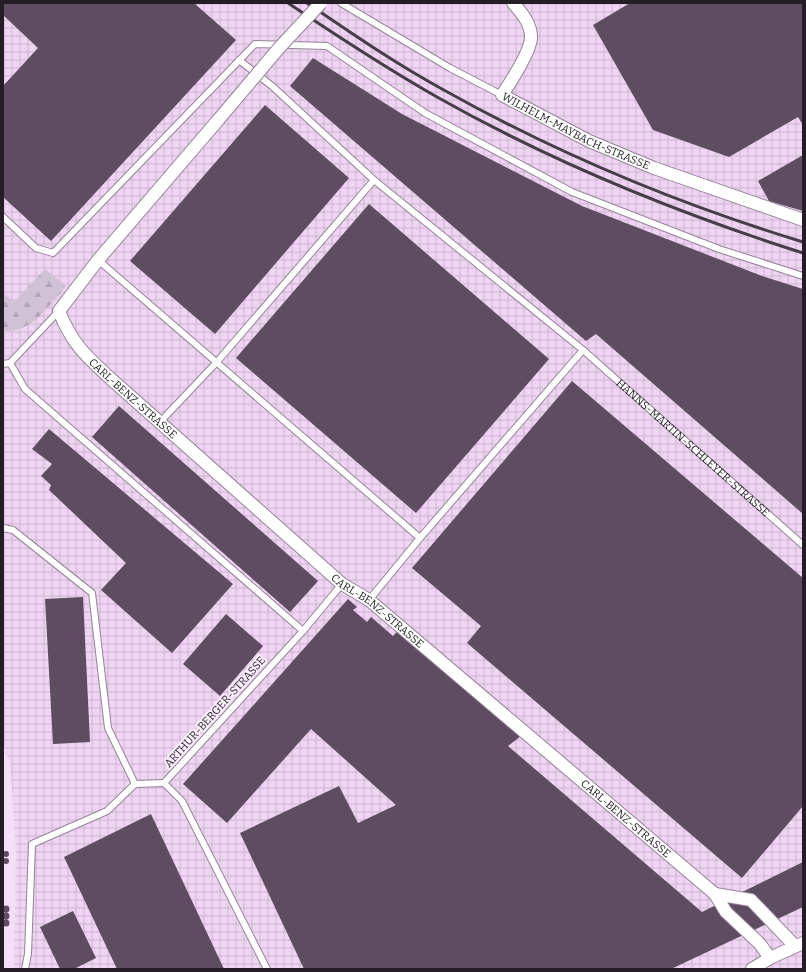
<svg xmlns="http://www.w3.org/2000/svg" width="806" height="972" viewBox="0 0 806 972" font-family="Bitter,serif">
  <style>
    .industrial { fill: url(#industrial-grid) }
    .forest { fill: url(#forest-firs) }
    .building { fill: #5e4d61 }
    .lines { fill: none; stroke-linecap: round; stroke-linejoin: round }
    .lane-casing { stroke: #958398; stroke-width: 8 }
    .street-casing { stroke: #958398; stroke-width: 14 }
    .lane { stroke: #fff; stroke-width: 6 }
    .street { stroke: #fff; stroke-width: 12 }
    .rail { stroke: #473d49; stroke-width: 3 }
    .street-bridge-casing { stroke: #958398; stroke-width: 14; stroke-linecap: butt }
    .street-bridge { stroke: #fff; stroke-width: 12 }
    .labels { text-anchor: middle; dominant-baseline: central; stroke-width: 4; stroke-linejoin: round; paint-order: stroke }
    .street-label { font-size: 11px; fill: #241d26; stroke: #fbeffd }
  </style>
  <defs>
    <pattern id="industrial-grid" width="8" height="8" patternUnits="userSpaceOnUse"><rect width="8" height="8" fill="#efd5f3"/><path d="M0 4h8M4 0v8" fill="none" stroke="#cdb6d0"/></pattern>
    <pattern id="forest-firs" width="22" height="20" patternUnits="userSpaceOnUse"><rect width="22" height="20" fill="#d1c1d4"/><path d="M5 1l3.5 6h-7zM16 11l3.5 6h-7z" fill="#b3a5b6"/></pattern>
  </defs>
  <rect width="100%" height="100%" fill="#f3dff6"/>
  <path class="industrial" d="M3,3H803V969H14L16,849L10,760L5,753L3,735Z"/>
  <path class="forest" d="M45,269L66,286C48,306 33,333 3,331V293L14,302Z"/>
  <path class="building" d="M3,3H194L236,40L51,241L3,197V86L38,48L3,15Z
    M630,3H803V125L798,117L729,157L653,130L593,25Z
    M313,58L402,114L582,206L762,276L803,289V514L596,334L586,341L290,86Z
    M265,105L349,178L215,334L130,261Z
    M803,155V211L769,201L758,181Z
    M369,204L549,359L416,513L236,358Z
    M572,381L803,578V806L742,878L467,643L481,626L412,568Z
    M119,406L318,581L290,612L92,437Z
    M49,429L233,584L172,653L101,590L126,563L49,490L51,485L41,476L52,464L32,449Z
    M83,597L90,742L53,744L45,599Z
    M348,599L357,607L353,610L367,622L371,617L393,636L403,625L489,701L484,706L530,729L508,746L702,912L803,862V907L671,969H304L240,833L339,786L358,823L396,805L311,729L227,823L183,784Z
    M226,614L263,646L220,696L183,664Z
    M151,814L224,969H117L64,857Z
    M3 854a3 3 0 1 1 6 0a3 3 0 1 1-6 0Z
    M3 861a3 3 0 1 1 6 0a3 3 0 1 1-6 0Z
    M2.5 909a3.5 3.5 0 1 1 7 0a3.5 3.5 0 1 1-7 0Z
    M73,911L96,958L74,969H60L40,927Z
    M2.5 916a3.5 3.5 0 1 1 7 0a3.5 3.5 0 1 1-7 0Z
    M2.5 923a3.5 3.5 0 1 1 7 0a3.5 3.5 0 1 1-7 0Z"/>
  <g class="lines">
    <g class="lane-casing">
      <g id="lane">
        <path d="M341,3L450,68L502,95"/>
        <path d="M239,60L272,86L374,180"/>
        <path d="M3,217L36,248L53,253L255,44L327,46L425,113L572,192L719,249L803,276"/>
        <path d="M98,260L420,538"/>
        <path id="s1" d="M583,350L803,545"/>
        <path d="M10,363L25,389L303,631"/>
        <path d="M3,364L10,363L59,311"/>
        <path d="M160,422L216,363L374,180L583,350L420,538L369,600"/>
        <path d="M3,528L13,530L92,593L108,728L135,784"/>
        <path d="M25,969L28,954L32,844L107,811L135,784L164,783"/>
        <path d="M267,969L182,801L164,783L303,631L342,584"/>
      </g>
    </g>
    <g class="street-casing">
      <g id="street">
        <path id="s2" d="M513,3C522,13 532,25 531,39C529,53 510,83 502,95L589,141L654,168L803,220"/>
        <path id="s3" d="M219,119L98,260L59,311C72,344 86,356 111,379L342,584L369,600L715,894L726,912L760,944L770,958"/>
        <path d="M715,894L751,900L795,946"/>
        <path d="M752,969L770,958L803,943"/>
      </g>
    </g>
    <use href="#lane" class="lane"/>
    <use href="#street" class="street"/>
    <path class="rail" d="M288,3C337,36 386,68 437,97C552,162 677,213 803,253
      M307,3C351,33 396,64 442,89C556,153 678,204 803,242"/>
    <g class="street-bridge-casing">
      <path id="street-bridge" d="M219,119L279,48L321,3"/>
    </g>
    <use href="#street-bridge" class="street-bridge"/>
  </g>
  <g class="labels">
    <g class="street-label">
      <text stroke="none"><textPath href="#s2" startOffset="187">WILHELM-MAYBACH-STRASSE</textPath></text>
      <text stroke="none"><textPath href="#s3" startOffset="366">CARL-BENZ-STRASSE</textPath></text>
      <text stroke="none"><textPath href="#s1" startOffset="147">HANNS-MARTIN-SCHLEYER-STRASSE</textPath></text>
      <text stroke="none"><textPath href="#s3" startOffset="690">CARL-BENZ-STRASSE</textPath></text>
      <text transform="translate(215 712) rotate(-48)">ARTHUR-BERGER-STRASSE</text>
      <text stroke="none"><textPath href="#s3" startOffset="1014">CARL-BENZ-STRASSE</textPath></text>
    </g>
  </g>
  <rect width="806" height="972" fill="none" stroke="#241d26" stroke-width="8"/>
</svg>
